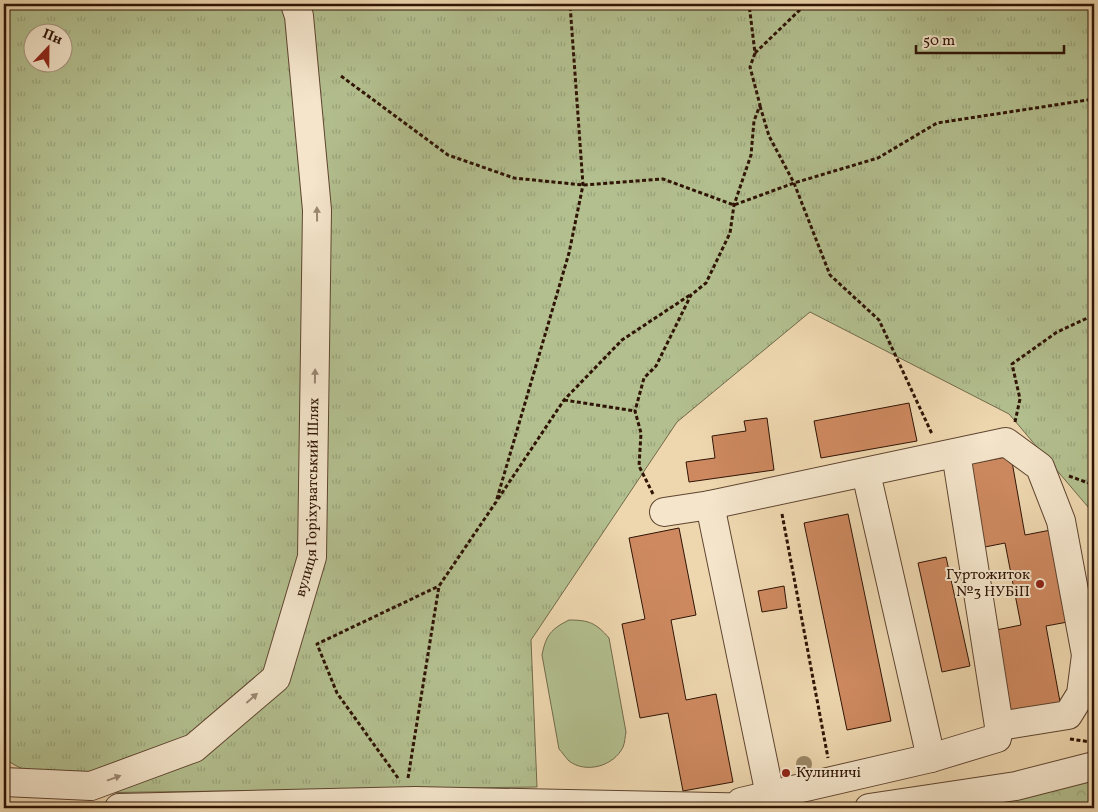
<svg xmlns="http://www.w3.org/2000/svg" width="1098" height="812" viewBox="0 0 1098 812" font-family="Vollkorn,serif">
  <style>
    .green { fill: #b3bf8f; stroke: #716a4a }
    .forest { fill: url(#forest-crowns); stroke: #716a4a }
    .park { fill: url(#park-tufts); stroke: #716a4a; fill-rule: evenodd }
    .building { fill: #ce8960; stroke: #2f1405 }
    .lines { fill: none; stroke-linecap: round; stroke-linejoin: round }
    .minor-casing { stroke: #5f4530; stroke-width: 30 }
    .path { stroke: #2f1405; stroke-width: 3; stroke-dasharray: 4 2.5; stroke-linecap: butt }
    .minor { stroke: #f4e5cb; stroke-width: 28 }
    .tree { fill: #9b8868 }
    .oneway { fill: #9b8772 }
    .poi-dot { fill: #8f2418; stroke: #f4e5cb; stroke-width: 2 }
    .labels { text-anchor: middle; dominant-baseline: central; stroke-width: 4; stroke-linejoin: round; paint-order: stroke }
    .street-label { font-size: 15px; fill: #2f1405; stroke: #f4e5cb }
    .poi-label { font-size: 15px; fill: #2f1405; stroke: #f4e5cb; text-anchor: end }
  </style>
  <defs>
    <pattern id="forest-crowns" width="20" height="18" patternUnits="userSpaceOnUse" patternTransform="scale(1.25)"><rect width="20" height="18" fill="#b3bf8f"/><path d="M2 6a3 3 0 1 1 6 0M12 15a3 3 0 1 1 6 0" fill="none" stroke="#9aa37a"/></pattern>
    <pattern id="park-tufts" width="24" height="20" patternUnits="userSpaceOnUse" patternTransform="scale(1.25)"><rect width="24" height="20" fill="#b3bf8f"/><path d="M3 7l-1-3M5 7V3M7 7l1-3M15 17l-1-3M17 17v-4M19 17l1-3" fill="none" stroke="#9aa37a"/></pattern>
  </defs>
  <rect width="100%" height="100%" fill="#eed7af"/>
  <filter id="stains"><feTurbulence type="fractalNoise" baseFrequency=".004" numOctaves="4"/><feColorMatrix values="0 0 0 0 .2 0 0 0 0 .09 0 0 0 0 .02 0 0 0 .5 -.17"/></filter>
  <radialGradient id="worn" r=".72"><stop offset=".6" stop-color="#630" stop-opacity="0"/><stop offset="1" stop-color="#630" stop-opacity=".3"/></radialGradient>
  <path class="green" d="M569,620C589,620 596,623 609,638L626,732C625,736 625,743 623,747C614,766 586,774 569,761C566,758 562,752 559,749L542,655C546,635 551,629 569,620Z"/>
  <path class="forest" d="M1094,772V808H914Z"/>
  <path class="park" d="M4,4H1094V514L1009,414L810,312L677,422L531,640L537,787L75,793L35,776L4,759ZM32,32H62V62H32Z"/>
  <path class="building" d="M909,403L917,441L821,458L814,421Z
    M767,418L774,470L689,482L686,462L715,458L712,436L746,431L744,421Z
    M1011,456L1025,535L1056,529L1073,621L1046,626L1061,707L1012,716L996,630L1021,625L1005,543L980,548L964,465Z
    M848,514L891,721L847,730L804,523Z
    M679,528L696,615L671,620L686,700L716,694L733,782L683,791L668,713L640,718L622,624L645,619L629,538Z
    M946,557L970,666L942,672L918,563Z
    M784,586L787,608L762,612L758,591Z"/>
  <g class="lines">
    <g class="minor-casing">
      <g id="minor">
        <path d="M866,473L931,758"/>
        <path d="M710,505L770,795"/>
        <path d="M664,512L710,505L1006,442L1040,467L1061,521L1086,655L1081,694L1068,715L999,726"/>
        <path id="s1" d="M4,782L91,786L194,748L276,678L312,557L317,210L299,16L295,4"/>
        <path d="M741,802L931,758L997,738L999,726L956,453"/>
        <path d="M119,808L415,801L767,808"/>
        <path d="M869,808L1016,786L1094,766"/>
      </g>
    </g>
    <path class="path" d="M755,53L806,4
      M341,76L448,155L514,178L583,185L663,179L734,205L794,183L878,158L937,123L1094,99
      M760,106L769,136L794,183L830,275L879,320L932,434
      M564,400L635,411
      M1015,422L1020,399L1012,364L1057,332L1094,315
      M1069,476L1094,485
      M653,494L639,466L641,433L635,411L644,378L656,366L691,295L706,283L730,233L734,205L751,155L754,121L760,105L750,67L755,53L749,4
      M498,499L564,400L622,340L690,295
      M782,514L828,758
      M1070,739L1091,742
      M398,778L337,693L317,644L439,586
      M408,778L439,586L496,502L569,253L583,185L570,4"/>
    <use href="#minor" class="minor"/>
  </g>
  <circle class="tree" cx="804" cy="764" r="8"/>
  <defs><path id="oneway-solid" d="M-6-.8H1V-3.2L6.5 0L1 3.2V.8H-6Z" transform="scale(1.25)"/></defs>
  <g class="oneway">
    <use href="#oneway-solid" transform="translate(317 214) rotate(-91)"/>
    <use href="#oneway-solid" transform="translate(315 376) rotate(-89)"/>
    <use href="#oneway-solid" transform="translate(252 698) rotate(-41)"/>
    <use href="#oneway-solid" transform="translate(114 778) rotate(-20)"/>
  </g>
  <g class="poi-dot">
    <circle cx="1040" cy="584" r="5"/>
    <circle cx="786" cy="773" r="5"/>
  </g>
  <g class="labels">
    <g class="street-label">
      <text stroke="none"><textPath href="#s1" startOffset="490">вулиця Горіхуватський Шлях</textPath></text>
    </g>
    <g class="poi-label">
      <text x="1030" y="575">Гуртожиток<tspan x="1030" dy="17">№3 НУБіП</tspan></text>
      <text x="796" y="773" text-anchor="start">Кулиничі</text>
    </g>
  </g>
  <rect width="1098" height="812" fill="none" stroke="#eed7af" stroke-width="20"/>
  <rect x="5" y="5" width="1088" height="802" fill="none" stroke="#2f1405" stroke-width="2.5"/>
  <rect x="10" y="10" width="1078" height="792" fill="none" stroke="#2f1405"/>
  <g transform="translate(48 48) rotate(22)"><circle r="24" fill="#f4e5cb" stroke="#a5917c"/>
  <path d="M0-4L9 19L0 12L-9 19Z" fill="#8f2418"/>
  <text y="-8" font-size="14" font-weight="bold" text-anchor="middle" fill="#2f1405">Пн</text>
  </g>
  <path d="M916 45v8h148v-8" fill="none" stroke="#2f1405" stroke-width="2.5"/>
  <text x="923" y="45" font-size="15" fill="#2f1405" stroke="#f4e5cb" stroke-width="4" paint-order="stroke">50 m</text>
  <rect width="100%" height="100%" filter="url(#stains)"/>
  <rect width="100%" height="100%" fill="url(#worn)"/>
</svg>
